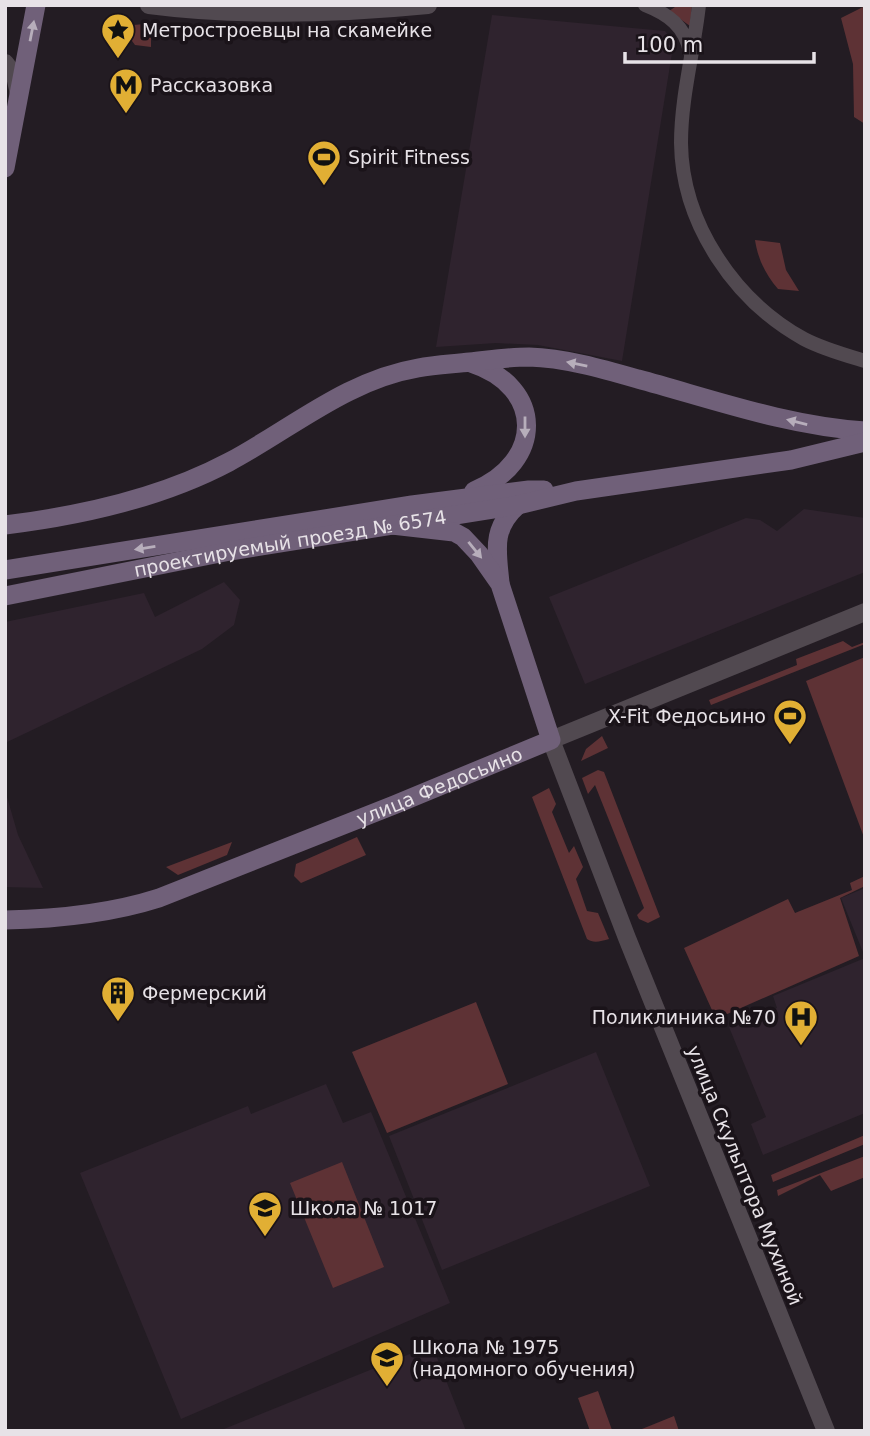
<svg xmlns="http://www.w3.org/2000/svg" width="870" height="1436" viewBox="0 0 870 1436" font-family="'DejaVu Sans',sans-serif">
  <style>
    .built { fill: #2f232e }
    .green { fill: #5e3235 }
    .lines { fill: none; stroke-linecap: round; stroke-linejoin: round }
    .minor { stroke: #514950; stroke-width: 14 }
    .tertiary { stroke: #514950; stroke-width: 18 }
    .secondary { stroke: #706079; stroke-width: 19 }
    .oneway { fill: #b7aebb }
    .labels { text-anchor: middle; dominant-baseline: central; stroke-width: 7; stroke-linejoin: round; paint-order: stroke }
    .poi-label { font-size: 19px; fill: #e7e2e7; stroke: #1a1319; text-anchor: start }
    .street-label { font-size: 19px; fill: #e7e2e7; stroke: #1a1319 }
  </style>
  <rect width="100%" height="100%" fill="#231c23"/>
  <path class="built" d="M492,15L665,31L669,36L667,43L673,47L622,361L538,345L496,343L436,347Z
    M804,509L865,518V572L585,684L549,597L746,518L760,520L777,531Z
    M224,582L240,600L234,625L202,649L5,743V622L144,593L155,617Z
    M5,790L18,835L43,888L5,887Z
    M865,888V957L841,898Z
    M865,958V1113L763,1155L751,1124L766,1117L729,1027L777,1008L773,996Z
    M596,1052L650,1186L442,1270L389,1136Z
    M326,1084L343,1123L371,1112L450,1303L181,1419L80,1173L248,1106L251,1114Z
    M432,1345L466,1431H219Z"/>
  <path class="green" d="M678,5H692L690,26L669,11Z
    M865,6V124L854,117L853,64L841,18Z
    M145,24L151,37V47L135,45L121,26Z
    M755,240L780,243L786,270L799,291L778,289C765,274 758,259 755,240Z
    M843,641L852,647L865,642V644L711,705L709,700L797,665L796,659Z
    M865,657V840L806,681Z
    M602,736L608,748L581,761L586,749Z
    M598,770L604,772L660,917L648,923L639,919L637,915L644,908L595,785L588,794L582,778Z
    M549,788L556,804L552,812L569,853L574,846L583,867L576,879L587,911L598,913L609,939C601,941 594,944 587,939L532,797Z
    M357,837L366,855L301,883L294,876L296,864Z
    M232,842L227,855L178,875L166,867Z
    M865,876V886L840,898L859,956L716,1019L684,948L788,899L795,913L852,890L850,883Z
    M476,1002L508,1084L387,1133L352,1052Z
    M865,1135V1144L773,1182L771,1175Z
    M865,1156V1177L831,1191L820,1175L778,1196L777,1190Z
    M342,1162L384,1267L333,1288L290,1183Z
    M598,1391L612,1430L610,1431H590L578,1398Z
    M674,1416L679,1431H637Z"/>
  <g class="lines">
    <path class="minor" d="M645,5C668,14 685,26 690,52
      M699,5C694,51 681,97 681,143C682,224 735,301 804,339C823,349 845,355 865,361"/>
    <path class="tertiary" d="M149,5C241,17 336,14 428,5
      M5,63L15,76L19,94
      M826,1431L627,938L551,740L865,612"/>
    <g class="secondary">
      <path d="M5,168L36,5"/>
      <path d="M471,363C545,387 544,462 474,491"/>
      <path d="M5,525C79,516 163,497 229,462C291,429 347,380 418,368C435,365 453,364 470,362C490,360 509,357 529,357C565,358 603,369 638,379C712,399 787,426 865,431"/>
      <path d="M5,570L412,505L529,490H544"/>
      <path d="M500,583C497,550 491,529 518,505"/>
      <path id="s1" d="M5,596L230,551L518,505L576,491L791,460L865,442"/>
      <path id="s2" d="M5,920C57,919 109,914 159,898L394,805L551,740L500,584L479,554L463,537L454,532L392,525"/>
    </g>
  </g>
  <defs><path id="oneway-solid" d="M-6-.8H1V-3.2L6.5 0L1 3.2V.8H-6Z" transform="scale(1.75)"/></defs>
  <g class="oneway">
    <use href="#oneway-solid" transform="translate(32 31) rotate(-79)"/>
    <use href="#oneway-solid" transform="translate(577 364) rotate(-169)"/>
    <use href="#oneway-solid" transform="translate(797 422) rotate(-166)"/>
    <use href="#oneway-solid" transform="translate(525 427) rotate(90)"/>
    <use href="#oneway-solid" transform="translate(145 548) rotate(171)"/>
    <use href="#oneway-solid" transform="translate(475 550) rotate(51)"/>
  </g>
  <defs>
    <g id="sight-pin" transform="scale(1.75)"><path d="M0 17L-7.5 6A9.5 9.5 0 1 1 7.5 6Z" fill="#e1af34" stroke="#1a1319"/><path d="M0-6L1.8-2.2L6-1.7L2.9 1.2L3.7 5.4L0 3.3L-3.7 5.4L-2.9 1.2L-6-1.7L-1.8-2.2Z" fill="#111"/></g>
    <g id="metro-pin" transform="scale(1.75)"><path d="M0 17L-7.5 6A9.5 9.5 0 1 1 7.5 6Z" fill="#e1af34" stroke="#1a1319"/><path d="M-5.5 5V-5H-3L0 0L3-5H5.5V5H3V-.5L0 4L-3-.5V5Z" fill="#111"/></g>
    <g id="stadium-pin" transform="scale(1.75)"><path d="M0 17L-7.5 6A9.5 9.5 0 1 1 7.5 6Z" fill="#e1af34" stroke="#1a1319"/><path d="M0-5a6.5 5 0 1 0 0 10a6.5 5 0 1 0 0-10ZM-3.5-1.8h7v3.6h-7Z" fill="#111"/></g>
    <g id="building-pin" transform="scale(1.75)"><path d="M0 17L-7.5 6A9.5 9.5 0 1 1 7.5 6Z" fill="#e1af34" stroke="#1a1319"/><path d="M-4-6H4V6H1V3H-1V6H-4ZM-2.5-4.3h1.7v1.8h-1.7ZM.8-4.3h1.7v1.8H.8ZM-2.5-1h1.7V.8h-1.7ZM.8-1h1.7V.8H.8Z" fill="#111"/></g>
    <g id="hospital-pin" transform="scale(1.75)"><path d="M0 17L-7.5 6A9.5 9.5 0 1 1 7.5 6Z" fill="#e1af34" stroke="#1a1319"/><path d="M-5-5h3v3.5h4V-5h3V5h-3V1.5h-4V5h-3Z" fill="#111"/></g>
    <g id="school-pin" transform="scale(1.75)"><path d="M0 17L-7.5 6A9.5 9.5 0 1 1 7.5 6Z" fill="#e1af34" stroke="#1a1319"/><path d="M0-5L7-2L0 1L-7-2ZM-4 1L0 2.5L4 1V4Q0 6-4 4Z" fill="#111"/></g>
  </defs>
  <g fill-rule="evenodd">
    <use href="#sight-pin" x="118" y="30"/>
    <use href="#metro-pin" x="126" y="85"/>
    <use href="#stadium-pin" x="324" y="157"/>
    <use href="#stadium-pin" x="790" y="716"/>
    <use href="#building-pin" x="118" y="993"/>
    <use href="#hospital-pin" x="801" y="1017"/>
    <use href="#school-pin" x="265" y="1208"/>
    <use href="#school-pin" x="387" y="1358"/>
  </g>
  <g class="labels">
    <g class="poi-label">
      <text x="142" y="30">Метростроевцы на скамейке</text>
      <text x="150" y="85">Рассказовка</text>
      <text x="348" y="157">Spirit Fitness</text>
      <text x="766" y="716" text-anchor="end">X-Fit Федосьино</text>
      <text x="142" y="993">Фермерский</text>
      <text x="776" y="1017" text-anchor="end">Поликлиника №70</text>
      <text x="290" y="1208">Школа № 1017</text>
      <text x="412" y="1347">Школа № 1975<tspan x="412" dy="22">(надомного обучения)</tspan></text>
    </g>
    <g class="street-label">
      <text stroke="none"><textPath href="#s1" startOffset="290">проектируемый проезд № 6574</textPath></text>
      <text stroke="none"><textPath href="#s2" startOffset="458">улица Федосьино</textPath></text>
      <text transform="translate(745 1175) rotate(68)">улица Скульптора Мухиной</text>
    </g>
  </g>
  <rect width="870" height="1436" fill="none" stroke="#e7e2e7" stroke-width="14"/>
  <path d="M625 52v10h189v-10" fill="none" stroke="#e7e2e7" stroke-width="3.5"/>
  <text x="636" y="52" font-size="21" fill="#e7e2e7" stroke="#1a1319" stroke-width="5" paint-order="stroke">100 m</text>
</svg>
